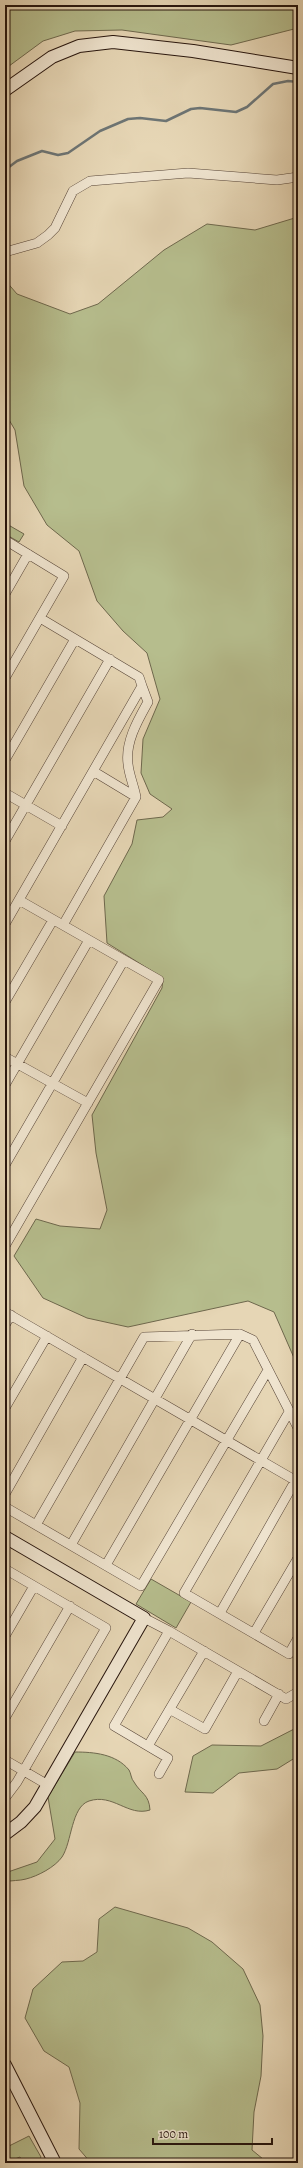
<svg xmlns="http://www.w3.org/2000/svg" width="303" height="2168" viewBox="0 0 303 2168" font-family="Alegreya,serif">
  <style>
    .green { fill: #b6bd8d; stroke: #6e684d }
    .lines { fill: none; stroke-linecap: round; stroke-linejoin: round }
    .stream { stroke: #6d7575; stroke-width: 2.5 }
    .street-casing { stroke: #564437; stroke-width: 10 }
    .secondary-casing { stroke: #26140d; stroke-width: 14 }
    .street { stroke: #efe4cf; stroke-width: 9 }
    .secondary { stroke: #efe4cf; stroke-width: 12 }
  </style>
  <rect width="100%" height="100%" fill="#e6d6b5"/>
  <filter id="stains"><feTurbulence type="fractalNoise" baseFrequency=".005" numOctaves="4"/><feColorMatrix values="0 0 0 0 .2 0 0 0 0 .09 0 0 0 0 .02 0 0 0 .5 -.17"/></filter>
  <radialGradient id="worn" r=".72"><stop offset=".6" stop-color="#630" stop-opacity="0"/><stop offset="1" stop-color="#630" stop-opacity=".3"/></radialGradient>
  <path class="green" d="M5,5H298V28L231,45L122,30L75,31L43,41L5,69Z
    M298,217V1367L274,1312L248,1301L128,1327L87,1318L43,1298L14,1256L36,1219L60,1226L100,1229L107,1210L96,1153L92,1115L162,988L163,978L107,943L104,896L132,844L137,820L163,817L172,809L150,794L141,773L143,739L160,699L147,653L123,631L97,601L79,551L47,525L24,486L15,430L5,413V280L17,294L70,314L98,304L164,250L207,224L255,230Z
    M5,523L24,534L19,542L5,534Z
    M151,1579L191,1602L176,1628L136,1604Z
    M298,1727V1756L277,1769L239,1773L213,1793L185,1792L193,1756L212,1745L261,1746Z
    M75,1752C94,1752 116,1754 129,1770C131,1773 131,1779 134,1782C141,1794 149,1794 150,1810C128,1817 113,1793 89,1801C71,1807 72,1842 62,1857C55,1867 38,1876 26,1879C19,1881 12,1880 5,1882V1873L37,1862L55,1839L48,1797Z
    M115,1907L188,1928L212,1942L243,1969L260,2005L263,2036L261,2076L254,2112L252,2150L263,2159L265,2163H91L79,2149L80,2103L69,2067L44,2051L25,2018L33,1989L62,1962L83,1961L97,1952L99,1919Z
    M29,2136L41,2157L38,2162L23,2163L20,2157L5,2163V2148Z"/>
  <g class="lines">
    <path class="stream" d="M5,170L17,161L42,151L58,155L68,153L100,131L128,119L140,118L166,121L191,109L200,108L236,112L247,107L273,84L288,81L298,82"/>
    <g class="street-casing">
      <path id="street" d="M5,252L37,243L48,235L55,228L73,191L90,181L188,173L277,180L298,177
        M5,540L64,576L5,678
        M5,594L28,554
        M5,760L75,639
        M5,793L62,826
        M136,797C134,786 129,775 128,764C125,742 138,720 148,702L142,686
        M5,841L110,659
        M5,924L142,686L139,677L40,618
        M63,925L136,797L93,771
        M5,1002L53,920
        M5,1057L88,1103
        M5,1085L89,940
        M5,1165L124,960
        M5,1246L159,980L19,900
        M5,1312L298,1482
        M5,1325L11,1315
        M5,1408L47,1336
        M289,1412L184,1593L289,1654L298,1638
        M5,1494L83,1357
        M5,1507L141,1586L268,1370
        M36,1525L144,1337L240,1334L253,1340L298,1428
        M71,1545L192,1334
        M106,1565L240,1334
        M5,1569L106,1628L17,1782L5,1798
        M220,1613L298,1476
        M144,1618L169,1631L286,1699L298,1692
        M254,1633L298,1558
        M5,1636L34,1586
        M171,1710L205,1729L238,1671
        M5,1718L70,1606
        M264,1721L279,1694
        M148,1746L204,1651
        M5,1760L48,1785
        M159,1774L168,1758L114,1726L169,1631"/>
    </g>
    <g class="secondary-casing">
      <path id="secondary" d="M5,90L52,57L79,46L113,42L193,51L298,68
        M5,1537L144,1618L35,1807L21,1822L5,1834
        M5,2065L55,2163"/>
    </g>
    <use href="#street" class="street"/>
    <use href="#secondary" class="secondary"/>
  </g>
  <rect width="303" height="2168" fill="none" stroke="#e6d6b5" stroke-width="20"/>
  <rect x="6" y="6" width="291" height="2156" fill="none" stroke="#26140d" stroke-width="2"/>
  <rect x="10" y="10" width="283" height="2148" fill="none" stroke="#26140d"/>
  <path d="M153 2138v6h119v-6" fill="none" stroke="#26140d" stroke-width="2"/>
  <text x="159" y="2138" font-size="12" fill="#26140d" stroke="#efe4cf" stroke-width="3" paint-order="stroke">100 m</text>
  <rect width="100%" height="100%" filter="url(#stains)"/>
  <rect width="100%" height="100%" fill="url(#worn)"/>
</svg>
